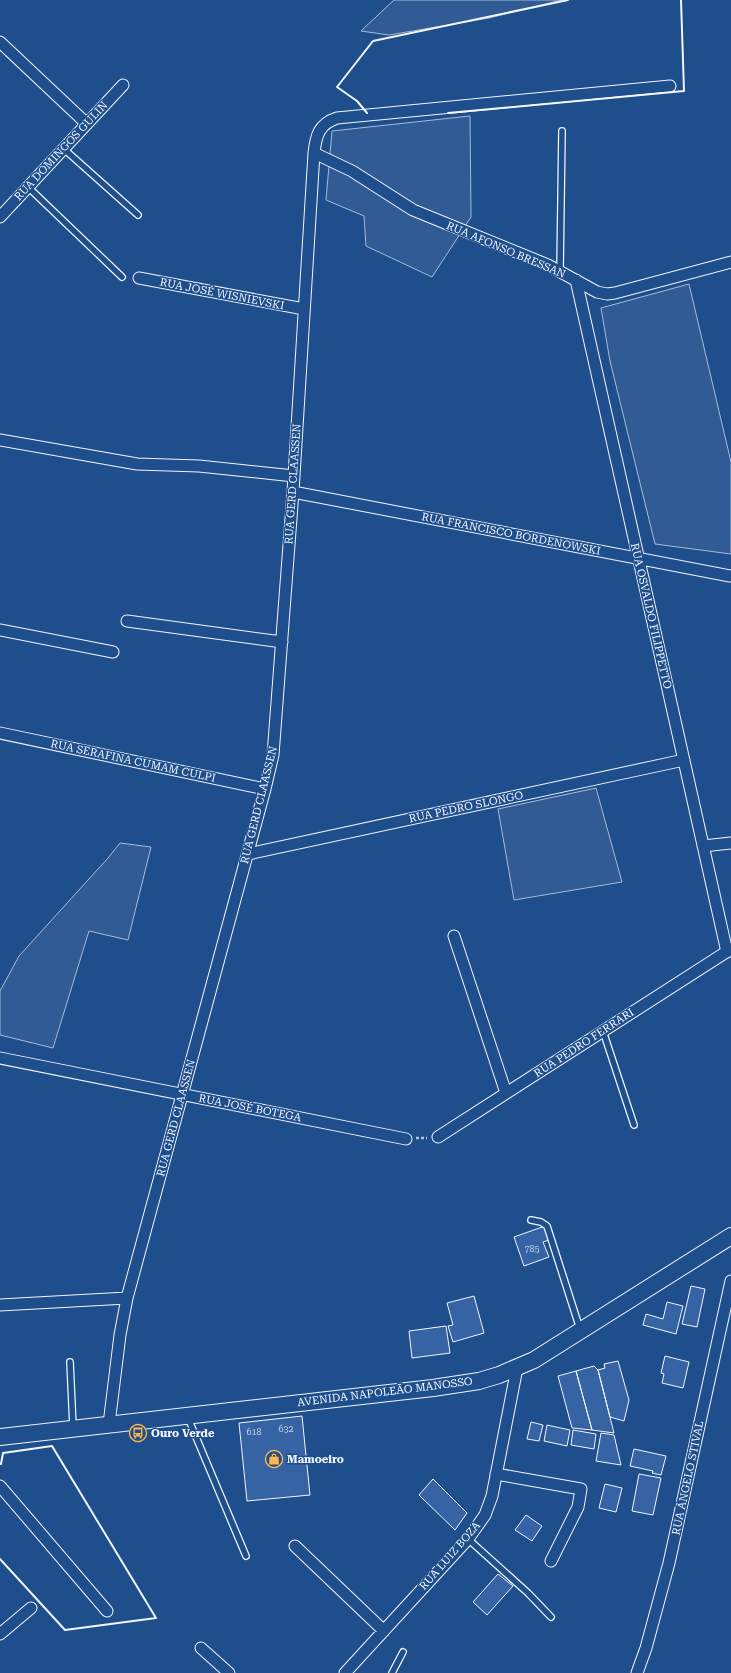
<svg xmlns="http://www.w3.org/2000/svg" width="731" height="1673" viewBox="0 0 731 1673" font-family="'Roboto Serif',serif">
  <style>
    .built { fill: #305b95; stroke: #a8bbd7 }
    .building { fill: #3563a3; stroke: #f2f6ff }
    .lines { fill: none; stroke-linecap: round; stroke-linejoin: round }
    .lane-casing { stroke: #f2f6ff; stroke-width: 8 }
    .street-casing { stroke: #f2f6ff; stroke-width: 13 }
    .secondary-casing { stroke: #f2f6ff; stroke-width: 18 }
    .path { stroke: #b3c4dc; stroke-width: 2.5; stroke-dasharray: 3 2; stroke-linecap: butt }
    .lane { stroke: #1f4e8c; stroke-width: 5.5 }
    .street { stroke: #1f4e8c; stroke-width: 11 }
    .secondary { stroke: #1f4e8c; stroke-width: 16 }
    .wall { stroke: #f2f6ff; stroke-width: 2 }
    .labels { text-anchor: middle; dominant-baseline: central; stroke-width: 3; stroke-linejoin: round; paint-order: stroke }
    .number-label { font-size: 9px; fill: #c3d1e8 }
    .street-label { font-size: 11px; fill: #f2f6ff; stroke: #1f4e8c }
    .poi-label { font-size: 11px; font-weight: bold; fill: #f2f6ff; stroke: #1f4e8c; text-anchor: start }
  </style>
  <rect width="100%" height="100%" fill="#1f4e8c"/>
  <path class="built" d="M394,0H562L489,18L389,35L361,31Z
    M470,116L471,217L432,277L366,246L364,216L326,200L332,131Z
    M689,284L731,462V554L655,544L610,361L601,308Z
    M596,788L622,882L514,900L498,809Z
    M120,843L151,847L128,940L89,931L53,1048L0,1035V991L19,956L108,858Z"/>
  <path class="building" d="M545,1226L549,1240L543,1242L549,1257L524,1266L514,1237Z
    M691,1286L705,1289L697,1327L682,1324Z
    M474,1296L484,1333L453,1342L448,1326L453,1325L447,1303Z
    M667,1302L683,1306L676,1334L643,1325L646,1314L663,1319Z
    M446,1326L450,1353L412,1358L409,1331Z
    M665,1356L689,1362L683,1388L662,1383L664,1374L661,1373Z
    M618,1361L629,1400L624,1421L610,1417L598,1370L605,1368L604,1364Z
    M594,1366L598,1370L614,1433L592,1430L576,1371Z
    M576,1371L592,1430L572,1428L558,1376Z
    M302,1416L310,1495L247,1501L239,1423Z
    M531,1422L543,1425L539,1441L527,1439Z
    M547,1425L570,1430L567,1446L544,1441Z
    M573,1430L596,1434L594,1449L571,1445Z
    M601,1433L614,1435L621,1465L596,1461Z
    M634,1449L666,1456L661,1475L652,1473L653,1471L630,1466Z
    M639,1474L661,1478L653,1515L632,1511Z
    M433,1479L467,1513L455,1530L419,1495Z
    M605,1484L622,1488L616,1512L599,1508Z
    M526,1515L542,1526L532,1541L515,1530Z
    M498,1574L513,1586L487,1615L473,1602Z"/>
  <g class="lines">
    <g class="lane-casing">
      <path id="lane" d="M64,149L138,215
        M28,187L122,277
        M560,271L562,131
        M603,1031L634,1125
        M531,1220L541,1222L547,1226L580,1329
        M70,1362L73,1427
        M188,1418L246,1556
        M468,1539L528,1593L551,1617
        M392,1673L403,1652"/>
    </g>
    <g class="street-casing">
      <path id="street" d="M0,42L87,124
        M314,153L352,171L413,210L548,265L597,292L607,294L615,293L731,262
        M0,217L123,85
        M139,278L304,309
        M576,280L727,952
        M0,440L137,464L199,466L294,476
        M293,492L730,576
        M127,621L282,642
        M0,630L113,652
        M0,733L265,789
        M703,846L731,843
        M248,854L684,760
        M454,936L506,1093
        M0,1058L406,1139
        M438,1137L731,949
        M0,1305L127,1298
        M109,1424L120,1335L127,1298L265,789L273,755L293,492L314,153C316,135 319,124 337,118L670,86
        M496,1474L581,1489L578,1507L551,1561
        M0,1486L107,1611
        M295,1546L384,1631
        M0,1634L31,1608
        M201,1648L229,1673
        M345,1673L468,1539L485,1515L492,1496L517,1368
        M637,1673L646,1648L669,1563L731,1281"/>
    </g>
    <g class="secondary-casing">
      <path id="secondary" d="M0,1437L433,1388L479,1381L499,1375L534,1360L731,1236"/>
    </g>
    <path class="path" d="M416,1138H427"/>
    <use href="#lane" class="lane"/>
    <use href="#street" class="street"/>
    <use href="#secondary" class="secondary"/>
    <path class="wall" d="M367,113L357,101L337,87L373,41L568,0
      M448,113L684,91L681,0
      M0,1464H1L3,1453L52,1446L156,1618L65,1630L0,1559"/>
  </g>
  <defs>
    <g id="bus-ring" transform="scale(0.9)"><circle r="9.5" fill="#1f4e8c" stroke="#ffb74d" stroke-width="1.5"/><path d="M-5-6H5V4H4V6H2V4H-2V6H-4V4H-5ZM-3.5-4V0h7V-4ZM-3.5 1.2v1.5H-2V1.2ZM2 1.2v1.5H3.5V1.2Z" fill="#ffb74d"/></g>
    <g id="shop-ring" transform="scale(0.9)"><circle r="9.5" fill="#1f4e8c" stroke="#ffb74d" stroke-width="1.5"/><path d="M-5-2.5h2.3a2.7 3.5 0 0 1 5.4 0H5L5.5 6h-11ZM-1.5-2.5h3a1.5 2.3 0 0 0-3 0Z" fill="#ffb74d"/></g>
  </defs>
  <g fill-rule="evenodd">
    <use href="#bus-ring" x="138" y="1433"/>
    <use href="#shop-ring" x="274" y="1459"/>
  </g>
  <g class="labels">
    <g class="number-label">
      <text x="532" y="1249">785</text>
      <text x="286" y="1429">632</text>
      <text x="254" y="1432">618</text>
    </g>
    <g class="street-label">
      <text transform="translate(61 151) rotate(-47)">RUA DOMINGOS GULIN</text>
      <text transform="translate(506 250) rotate(23)">RUA AFONSO BRESSAN</text>
      <text transform="translate(222 294) rotate(11)">RUA JOSÉ WISNIEVSKI</text>
      <text transform="translate(293 484) rotate(-86)">RUA GERD CLAASSEN</text>
      <text transform="translate(511 534) rotate(11)">RUA FRANCISCO BORDENOWSKI</text>
      <text transform="translate(651 616) rotate(77)">RUA OSVALDO FILIPPETTO</text>
      <text transform="translate(133 761) rotate(12)">RUA SERAFINA CUMAM CULPI</text>
      <text transform="translate(259 805) rotate(-76)">RUA GERD CLAASSEN</text>
      <text transform="translate(466 807) rotate(-12)">RUA PEDRO SLONGO</text>
      <text transform="translate(584 1043) rotate(-33)">RUA PEDRO FERRARI</text>
      <text transform="translate(250 1108) rotate(11)">RUA JOSÉ BOTEGA</text>
      <text transform="translate(176 1118) rotate(-75)">RUA GERD CLAASSEN</text>
      <text transform="translate(385 1392) rotate(-7)">AVENIDA NAPOLEÃO MANOSSO</text>
      <text transform="translate(688 1478) rotate(-78)">RUA ÂNGELO STIVAL</text>
      <text transform="translate(450 1556) rotate(-49)">RUA LUIZ BOZA</text>
    </g>
    <g class="poi-label">
      <text x="151" y="1433">Ouro Verde</text>
      <text x="287" y="1459">Mamoeiro</text>
    </g>
  </g>
</svg>
